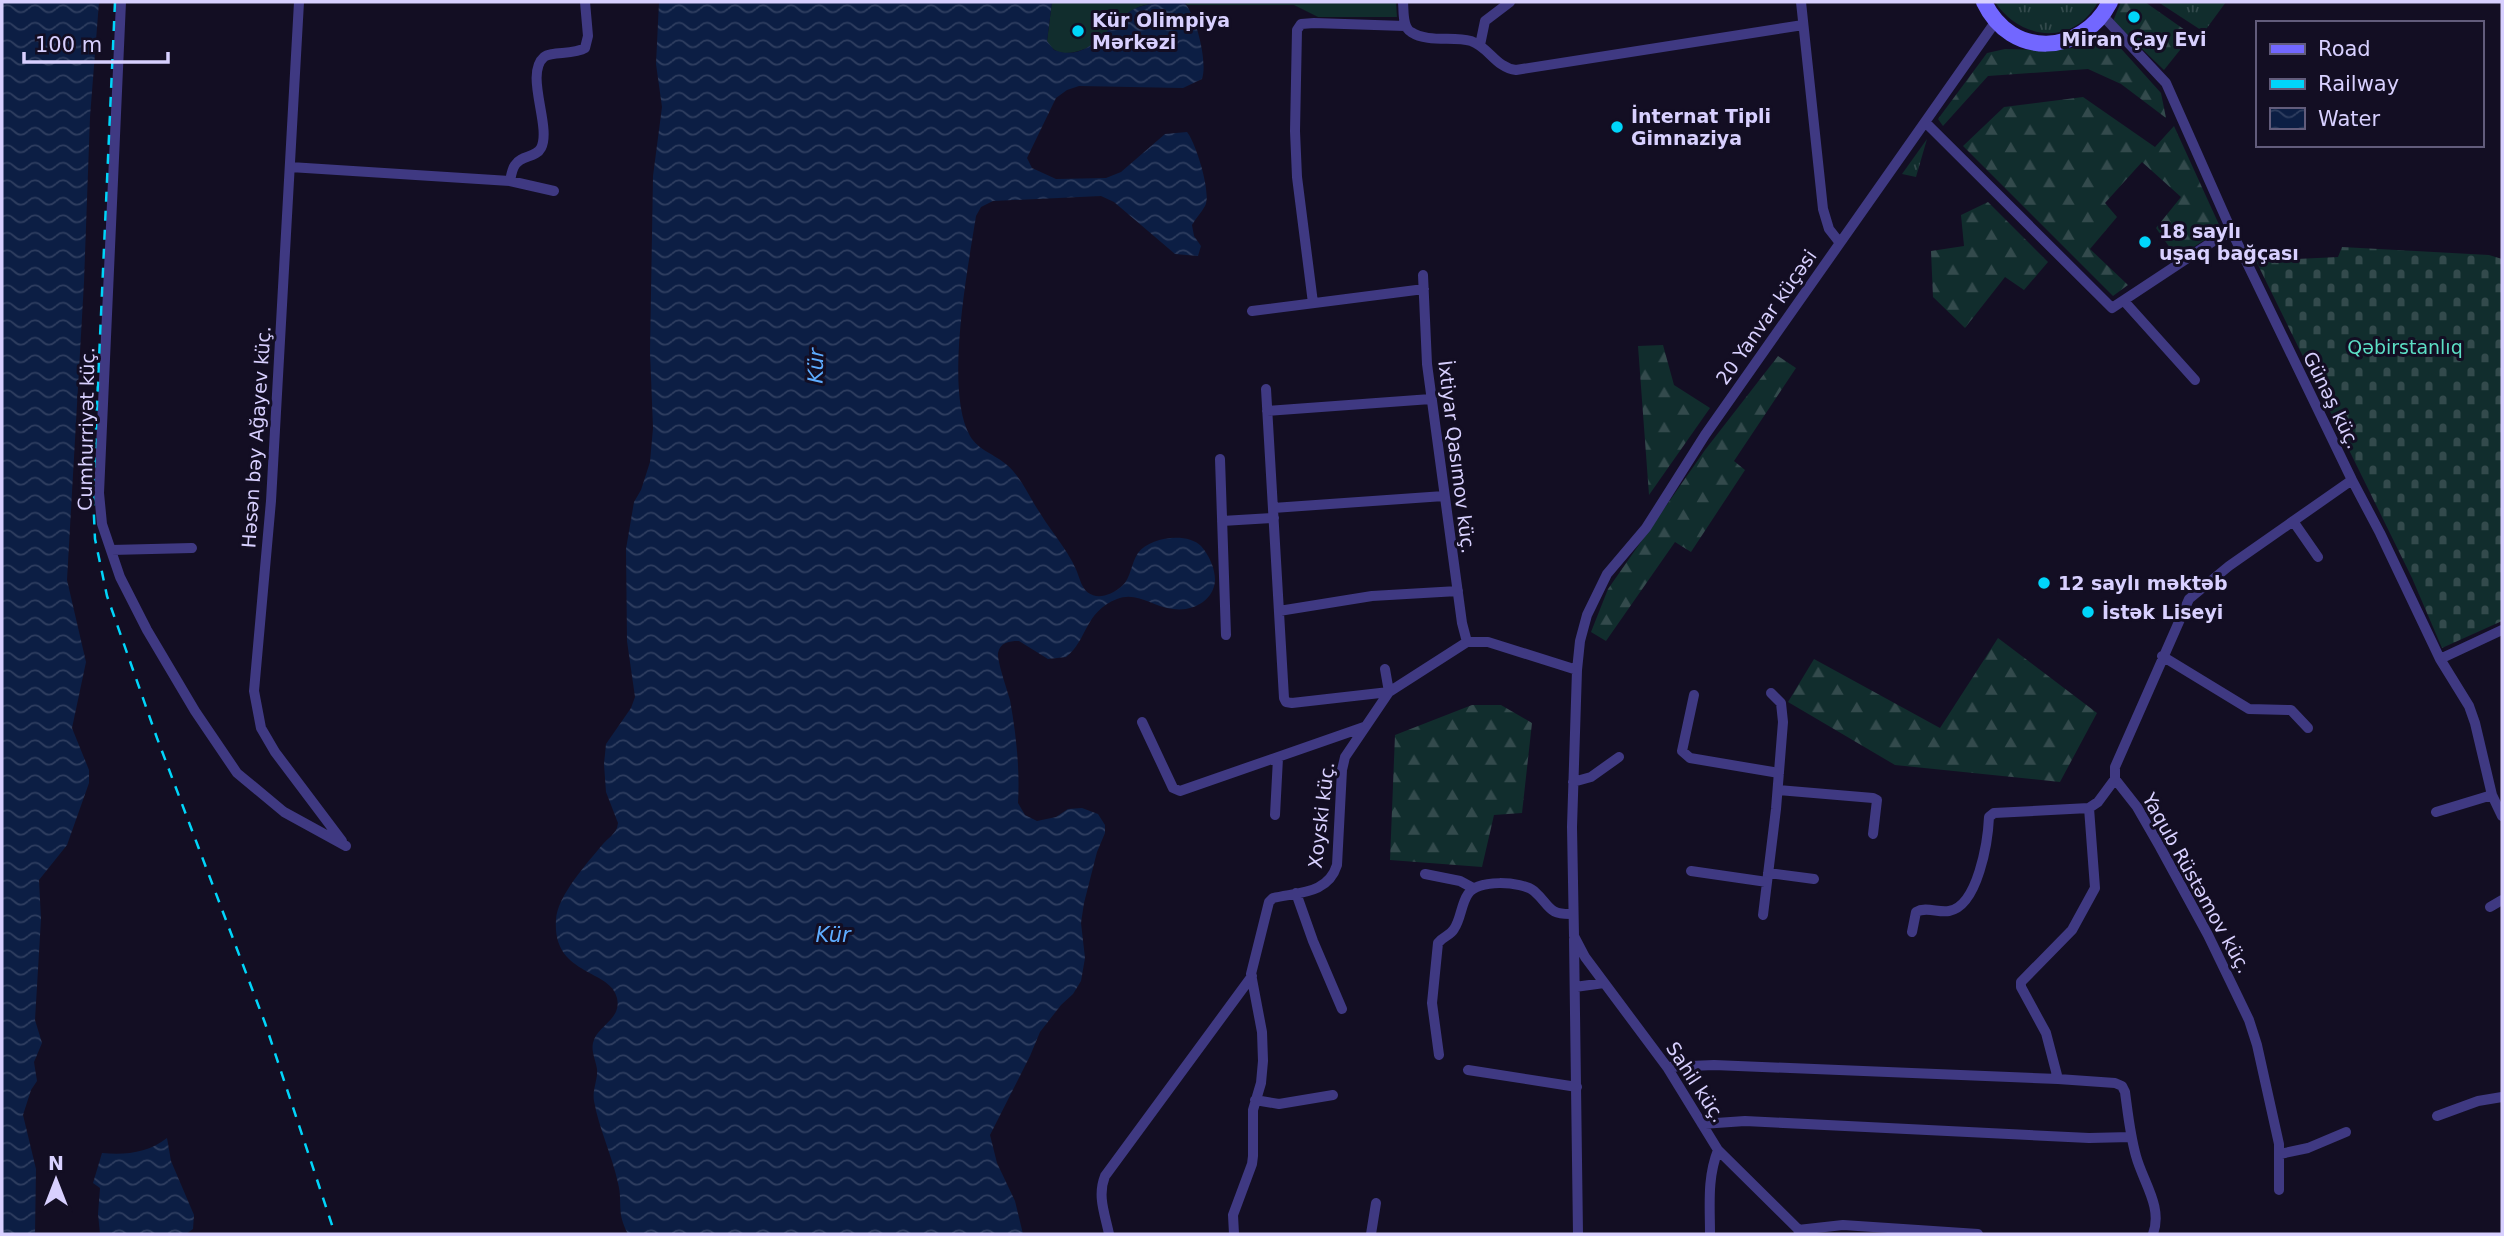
<svg xmlns="http://www.w3.org/2000/svg" width="2504" height="1236" viewBox="0 0 2504 1236" font-family="'DejaVu Sans',sans-serif">
  <style>
    .grass { fill: url(#grass-tufts) }
    .forest { fill: url(#forest-firs) }
    .cemetery { fill: url(#cemetery-stones) }
    .pitch { fill: #112d2d }
    .water { fill: url(#water-waves) }
    .lines { fill: none; stroke-linecap: round; stroke-linejoin: round }
    .minor { stroke: #3f3982; stroke-width: 10 }
    .secondary { stroke: #7267ff; stroke-width: 16 }
    .rail { stroke: #00d5fa; stroke-width: 2.5; stroke-dasharray: 10 9; stroke-linecap: butt }
    .poi-dot { fill: #00d5fa; stroke: #130e23; stroke-width: 2.5 }
    .labels { text-anchor: middle; dominant-baseline: central; stroke-width: 6; stroke-linejoin: round; paint-order: stroke }
    .poi-label { font-size: 19px; font-weight: bold; fill: #d8d0ff; stroke: #130e23; text-anchor: start }
    .street-label { font-size: 19px; fill: #d8d0ff; stroke: #130e23 }
    .park-label { font-size: 19px; fill: #5cdfc5; stroke: #130e23 }
    .water-label { font-size: 21px; font-style: italic; fill: #5eacff; stroke: #130e23 }
  </style>
  <defs>
    <pattern id="grass-tufts" width="24" height="20" patternUnits="userSpaceOnUse" patternTransform="scale(1.75)"><rect width="24" height="20" fill="#112d2d"/><path d="M3 7l-1-3M5 7V3M7 7l1-3M15 17l-1-3M17 17v-4M19 17l1-3" fill="none" stroke="#334a4c"/></pattern>
    <pattern id="forest-firs" width="22" height="20" patternUnits="userSpaceOnUse" patternTransform="scale(1.75)"><rect width="22" height="20" fill="#112d2d"/><path d="M5 1l3.5 6h-7zM16 11l3.5 6h-7z" fill="#334a4c"/></pattern>
    <pattern id="cemetery-stones" width="16" height="16" patternUnits="userSpaceOnUse" patternTransform="scale(1.75)"><rect width="16" height="16" fill="#112d2d"/><path d="M2 7V4a2 2 0 0 1 4 0v3zM10 15v-3a2 2 0 0 1 4 0v3z" fill="#334a4c"/></pattern>
    <pattern id="water-waves" width="16" height="10" patternUnits="userSpaceOnUse" patternTransform="scale(1.75)"><rect width="16" height="10" fill="#0c1e44"/><path d="M0 5q4-4 8 0t8 0" fill="none" stroke="#2f3e60"/></pattern>
  </defs>
  <rect width="100%" height="100%" fill="#130e23"/>
  <path class="grass" d="M1995,2H2098C2074,46 2021,41 1995,2Z
    M2158,2H2226L2204,32Z
    M1927,139L1916,177L1902,174Z"/>
  <path class="forest" d="M2121,2H2145L2192,35L2164,70L2113,21Z
    M2107,33L2161,93L2166,118L2121,84L2088,69L1988,76L1943,126L1938,119L1987,53L2005,49L2047,50L2074,48Z
    M2083,97L2155,147L2174,126L2221,229L2177,258L2156,228L2181,197L2142,162L2105,203L2117,217L2090,249L2128,285L2113,296L1963,146L2004,107Z
    M1988,202L2048,262L2024,290L2005,277L1965,328L1933,297L1931,251L1964,246L1961,215Z
    M1663,345L1674,385L1710,408L1649,495L1638,346Z
    M1778,356L1796,368L1734,461L1745,470L1691,552L1675,542L1606,641L1591,632L1608,589L1705,450Z
    M1998,638L2097,713L2060,782L1895,765L1788,702L1814,659L1940,728Z
    M1472,705H1501L1532,723L1522,813L1494,815L1482,867L1390,860L1395,735Z"/>
  <path class="cemetery" d="M2342,247L2489,255L2502,259V621L2442,648L2412,578L2256,261L2338,257Z"/>
  <path class="pitch" d="M1052,2H1168C1157,3 1141,4 1131,11C1109,27 1094,54 1064,53C1055,52 1051,48 1047,41Z
    M1184,2H1396L1397,17H1318L1294,5H1187Z"/>
  <path class="water" d="M2,2H99L90,117L84,282L67,580L86,662L72,728L89,770V783L67,845L39,880L41,919L35,1020L42,1043L34,1062L37,1081L31,1090L23,1115L36,1169L35,1234H2Z
    M659,2H1052L1047,41L1054,50C1091,64 1107,23 1134,9C1149,2 1168,2 1184,2C1196,15 1208,62 1202,79L1183,88L1079,86L1067,90L1056,98L1027,158L1032,168L1056,179L1106,178L1121,172L1165,134L1187,132C1196,143 1212,194 1205,206C1201,213 1196,218 1192,225L1194,236L1201,246L1198,256L1175,254L1114,202L1101,196L993,201L981,207L976,216C968,268 944,390 970,436C978,450 996,455 1007,465C1022,478 1029,497 1040,513C1054,536 1072,554 1080,580C1087,602 1107,599 1122,586C1131,578 1131,563 1138,553C1150,537 1187,532 1201,546C1209,555 1215,568 1215,580C1214,601 1192,612 1173,609C1153,607 1137,591 1117,599C1084,612 1088,640 1066,657L1048,659L1019,641C1010,641 1000,642 998,653C997,661 1007,689 1010,700C1016,733 1020,769 1018,803L1025,815L1037,821L1056,817L1068,809L1082,808L1098,814L1105,825V833L1097,852L1084,903L1081,923L1085,958L1081,981L1073,994L1061,1005L1040,1032L1030,1056L990,1135L997,1163L1015,1201L1023,1234H628C616,1212 623,1203 618,1183C612,1155 599,1129 594,1101C592,1090 598,1080 597,1069C596,1061 591,1052 593,1043C597,1025 622,1020 617,998C611,969 552,976 556,920C557,896 588,862 603,844C608,838 614,835 617,828L618,823L606,792L604,764L606,744L631,708L635,697L627,641L626,549L634,502L641,490L650,462L653,428L650,352L653,176L662,107L656,64Z
    M167,1138L171,1161L194,1215L193,1229L186,1234H100L98,1214L100,1188L93,1183L102,1153C126,1155 148,1153 167,1138Z"/>
  <g class="lines">
    <path class="minor" d="M121,2L99,493L102,524L120,577L147,630L195,711L237,773L284,812L346,846
      M299,2L271,501L254,691L261,728L275,752L342,841
      M1403,2C1404,11 1402,27 1411,32C1428,43 1453,36 1471,41C1489,47 1496,68 1516,70L1803,25
      M1801,2L1823,209L1829,229L1840,243
      M2103,16L2166,83L2232,232L2352,480L2380,533L2440,659L2469,706L2475,723L2492,795L2502,816
      M1480,45L1485,21L1510,2
      M1926,123L2112,308L2218,238L2232,232
      M290,167L510,181C511,176 512,169 515,165C521,155 536,158 541,148C552,127 524,74 544,57C551,51 574,55 585,48L588,36L585,2
      M510,181L554,191
      M1423,275L1427,364L1462,623L1467,642
      M2124,301L2195,380
      M1313,303L1297,177L1295,131L1297,30L1301,24L1314,23L1405,26
      M1252,311L1424,289
      M1266,389L1284,698L1286,702L1292,703L1389,692L1385,669
      M1267,411L1431,399
      M1220,459L1226,635
      M1273,508L1444,496
      M1222,521L1274,518
      M2293,521L2318,557
      M111,550L192,548
      M1279,611L1372,596L1458,591
      M2162,656L2249,709L2291,710L2308,728
      M2440,659L2502,630
      M1694,695L1682,751L1690,758L1779,773
      M1142,722L1173,788L1180,791L1364,727
      M1573,782L1591,777L1619,757
      M1778,790L1873,798L1877,800L1873,834
      M2436,812L2492,795
      M1275,815L1278,758
      M1691,871L1767,882
      M1768,873L1814,879
      M1425,874L1460,881L1473,888
      M1296,893L1313,941L1342,1009
      M2490,907L2502,900
      M1763,915L1776,809L1783,722L1781,703L1771,693
      M1912,932L1916,912C1926,906 1938,913 1949,911C1978,906 1988,841 1989,817L1994,813L2089,808
      M1574,939L1578,1234
      M1575,987L1604,983
      M1439,1055L1432,1003L1438,943C1443,936 1450,936 1454,929C1461,919 1461,904 1468,894C1477,879 1521,881 1534,891C1551,906 1547,915 1573,914
      M1667,1067L1714,1065L2058,1079L2115,1083L2122,1086L2125,1092C2128,1114 2130,1135 2136,1156C2143,1182 2163,1207 2153,1234
      M1468,1070L1577,1087
      M2058,1079L2046,1033L2021,987V982L2072,930L2095,888L2089,808L2098,802L2115,779
      M1255,1100L1279,1104L1333,1095
      M2437,1116L2478,1101L2502,1097
      M1702,1124L1745,1121L2089,1138L2131,1137
      M2280,1154L2308,1148L2346,1132
      M2279,1190V1144L2257,1045L2249,1020L2208,935L2160,847L2137,807L2115,779V767L2189,599L2229,566L2352,480
      M1798,1230L1843,1225L1978,1234
      M1109,1234C1105,1214 1097,1196 1105,1176L1252,976
      M1234,1234L1233,1215L1252,1164L1253,1156V1110L1261,1083L1263,1061L1262,1032L1251,974L1269,902L1273,898C1299,892 1328,894 1337,865L1342,770L1345,757L1389,692L1467,642H1488L1577,670
      M1371,1234L1376,1203
      M1710,1234C1710,1205 1707,1178 1718,1150
      M1803,1234L1718,1150L1667,1067L1585,957L1574,936L1572,827L1577,670L1580,641L1587,615L1607,574L1646,528L1705,435L1996,21"/>
    <path class="secondary" d="M1984,2C2011,59 2082,56 2110,2"/>
    <path class="rail" d="M115,2L93,494L95,539L107,596L157,738L265,1023L335,1234"/>
  </g>
  <g class="poi-dot">
    <circle cx="2134" cy="17" r="7"/>
    <circle cx="1078" cy="31" r="7"/>
    <circle cx="1617" cy="127" r="7"/>
    <circle cx="2145" cy="242" r="7"/>
    <circle cx="2044" cy="583" r="7"/>
    <circle cx="2088" cy="612" r="7"/>
  </g>
  <g class="labels">
    <g class="poi-label">
      <text x="1092" y="20">Kür Olimpiya<tspan x="1092" dy="22">Mərkəzi</tspan></text>
      <text x="2134" y="39" text-anchor="middle">Miran Çay Evi</text>
      <text x="1631" y="116">İnternat Tipli<tspan x="1631" dy="22">Gimnaziya</tspan></text>
      <text x="2159" y="231">18 saylı<tspan x="2159" dy="22">uşaq bağçası</tspan></text>
      <text x="2058" y="583">12 saylı məktəb</text>
      <text x="2102" y="612">İstək Liseyi</text>
    </g>
    <g class="street-label">
      <text transform="translate(1766 317) rotate(-55)">20 Yanvar küçəsi</text>
      <text transform="translate(2332 400) rotate(64)">Günəş küç.</text>
      <text transform="translate(86 429) rotate(-89)">Cumhurriyət küç.</text>
      <text transform="translate(256 437) rotate(-86)">Həsən bəy Ağayev küç.</text>
      <text transform="translate(1457 457) rotate(83)">İxtiyar Qasımov küç.</text>
      <text transform="translate(1321 815) rotate(-83)">Xoyski küç.</text>
      <text transform="translate(2197 883) rotate(61)">Yaqub Rüstəmov küç.</text>
      <text transform="translate(1696 1082) rotate(57)">Sahil küç.</text>
    </g>
    <g class="park-label">
      <text x="2405" y="347">Qəbirstanlıq</text>
    </g>
    <g class="water-label">
      <text transform="translate(816 366) rotate(-88)">Kür</text>
      <text x="833" y="935">Kür</text>
    </g>
  </g>
  <rect width="2504" height="1236" fill="none" stroke="#d8d0ff" stroke-width="7"/>
  <rect x="2256" y="21" width="228" height="126" fill="#130e23" stroke="#625c7b" stroke-width="2"/>
  <rect x="2270" y="44" width="35" height="10" fill="#7267ff" stroke="#625c7b" stroke-width="2"/>
  <text x="2318" y="56" font-size="21" fill="#d8d0ff">Road</text>
  <rect x="2270" y="79" width="35" height="10" fill="#00d5fa" stroke="#625c7b" stroke-width="2"/>
  <text x="2318" y="91" font-size="21" fill="#d8d0ff">Railway</text>
  <rect x="2270" y="108" width="35" height="21" fill="url(#water-waves)" stroke="#625c7b" stroke-width="2"/>
  <text x="2318" y="126" font-size="21" fill="#d8d0ff">Water</text>
  <g transform="translate(56 1180)" stroke="#130e23" stroke-width="5" paint-order="stroke">
  <path d="M0-5L12 26L0 18L-12 26Z" fill="#d8d0ff"/>
  <text y="-10" font-size="19" font-weight="bold" text-anchor="middle" fill="#d8d0ff">N</text>
  </g>
  <path d="M24 52v10h144v-10" fill="none" stroke="#d8d0ff" stroke-width="3.5"/>
  <text x="35" y="52" font-size="21" fill="#d8d0ff" stroke="#130e23" stroke-width="5" paint-order="stroke">100 m</text>
</svg>
